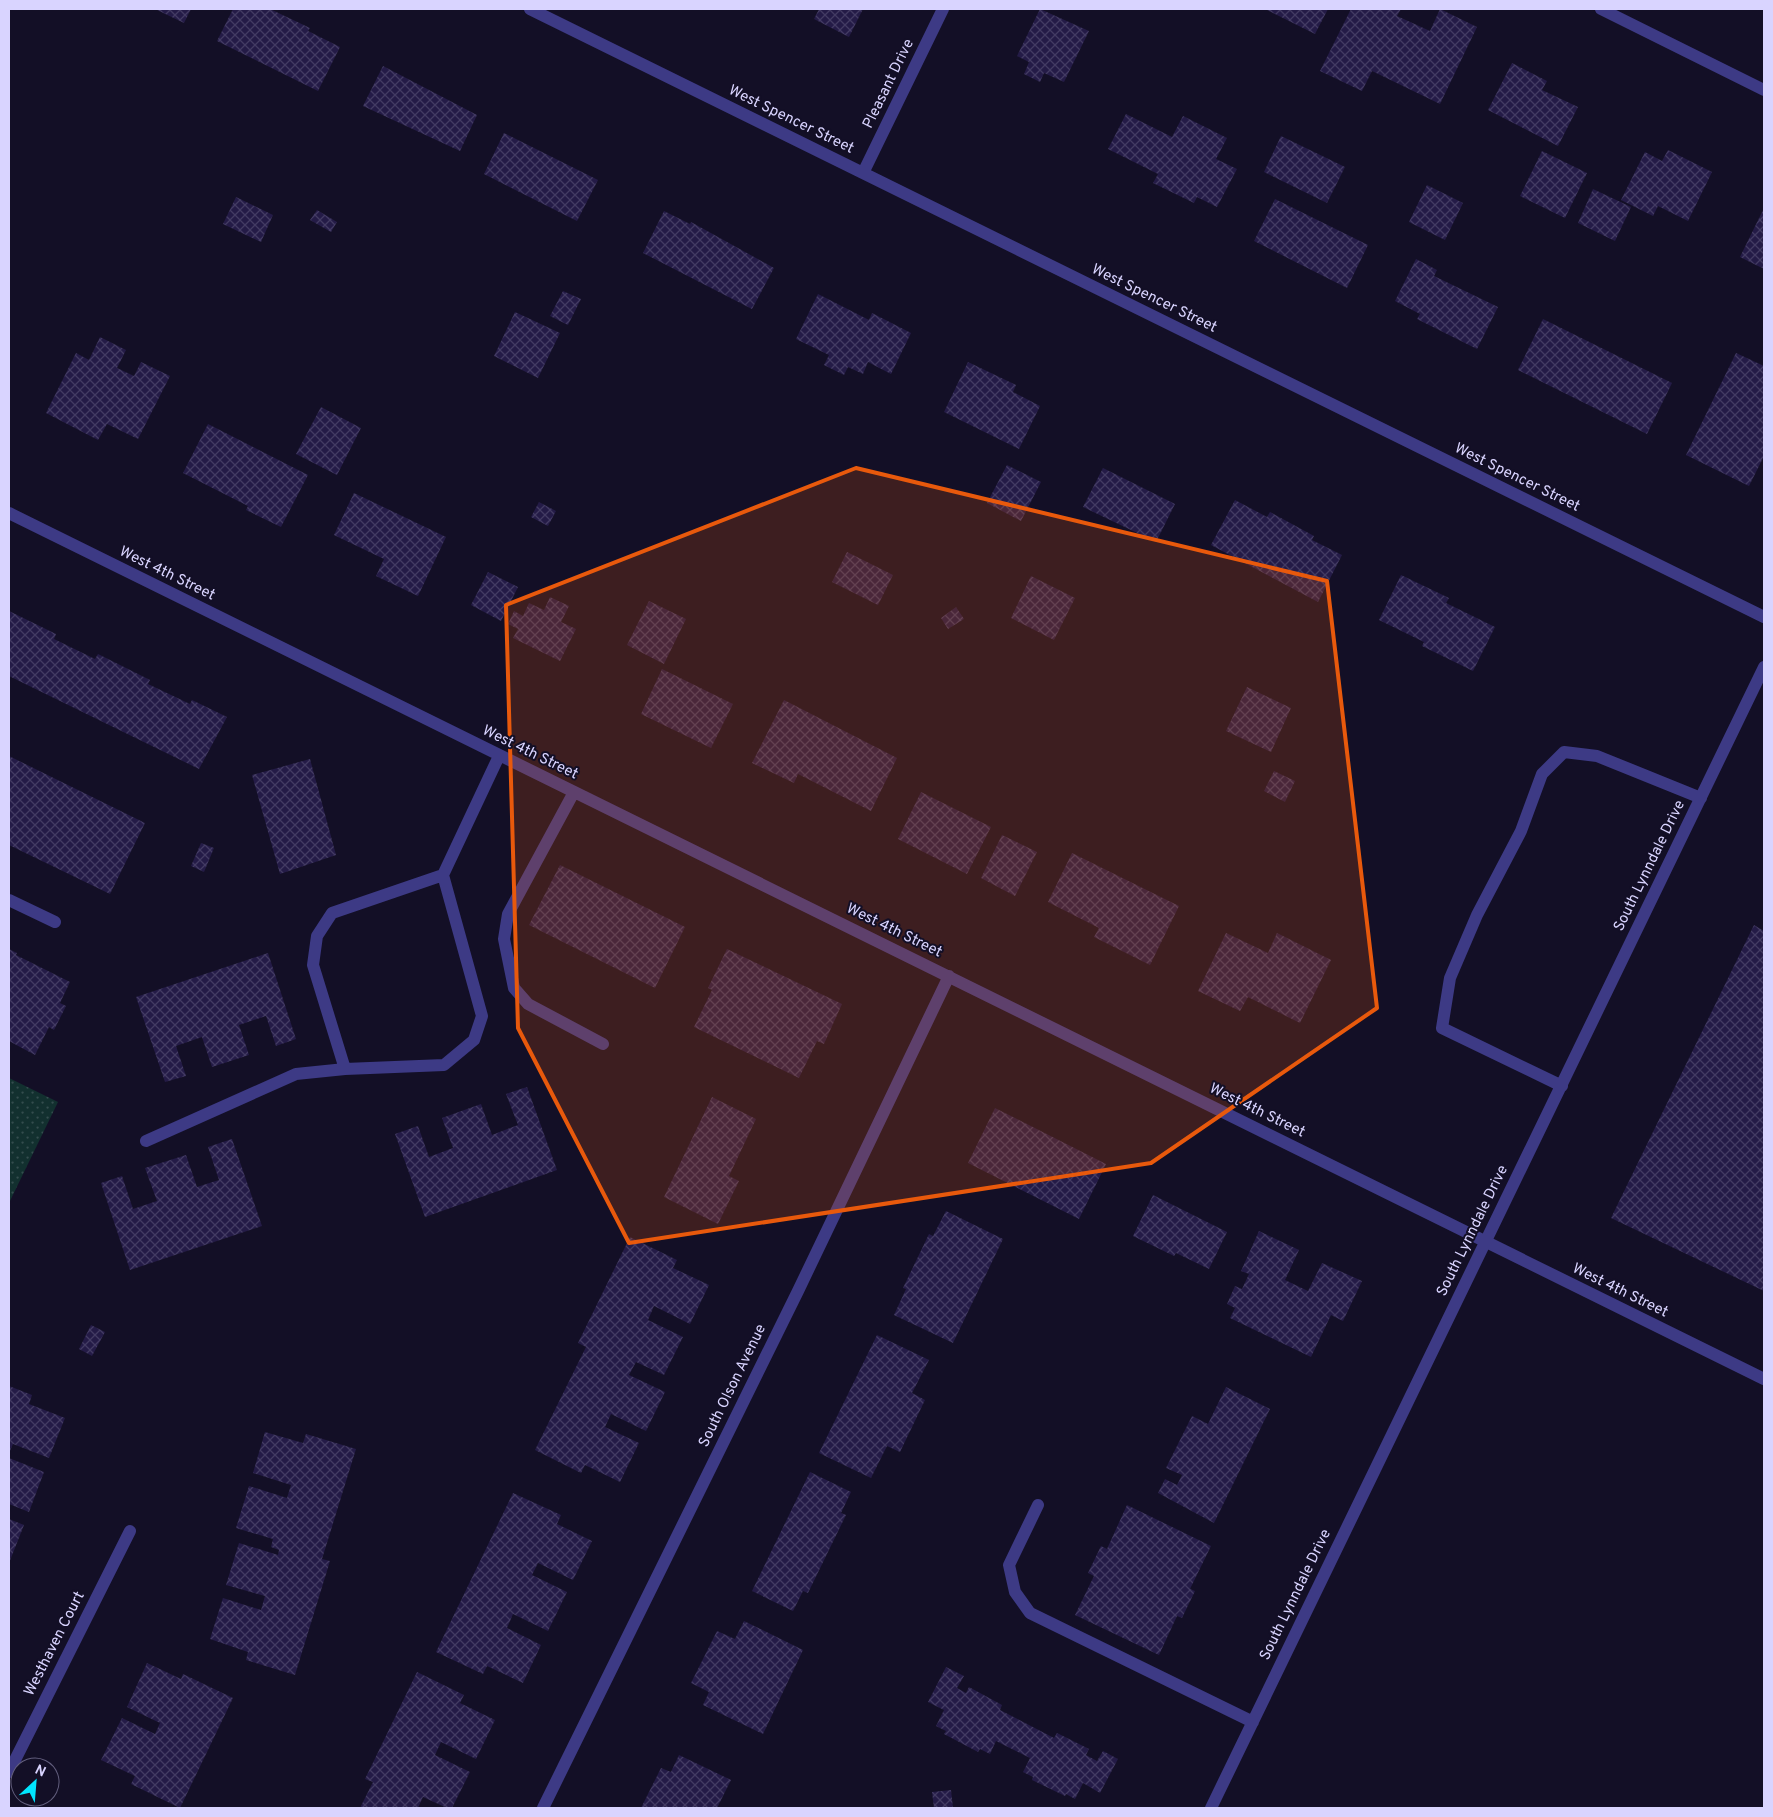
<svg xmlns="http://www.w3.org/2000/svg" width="1773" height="1817" viewBox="0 0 1773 1817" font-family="Overpass,sans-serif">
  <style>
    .grass { fill: url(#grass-dots) }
    .building { fill: url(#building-cross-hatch) }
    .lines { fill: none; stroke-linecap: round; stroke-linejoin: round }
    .minor { stroke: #3d3a85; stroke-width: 12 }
    .marked { fill: #e8590c; fill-opacity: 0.2; stroke: #e8590c; stroke-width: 4; stroke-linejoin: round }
    .labels { text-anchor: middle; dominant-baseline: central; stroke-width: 4; stroke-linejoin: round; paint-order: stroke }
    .street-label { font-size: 15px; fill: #d9d4ff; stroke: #130f26 }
  </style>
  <defs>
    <pattern id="grass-dots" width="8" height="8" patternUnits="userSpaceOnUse" patternTransform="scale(1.25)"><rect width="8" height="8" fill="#12302f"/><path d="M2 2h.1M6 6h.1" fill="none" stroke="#344d4e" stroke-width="1.8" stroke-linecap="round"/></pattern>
    <pattern id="building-cross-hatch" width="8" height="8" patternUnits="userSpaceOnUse" patternTransform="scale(1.25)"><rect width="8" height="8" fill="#241b47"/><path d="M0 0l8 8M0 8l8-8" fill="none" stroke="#433b63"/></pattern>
  </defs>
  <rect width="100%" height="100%" fill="#130f26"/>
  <path class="grass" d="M9,1078L58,1102L9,1203Z"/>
  <path class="building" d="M155,9H191L184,23Z
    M233,9H270L310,28L308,31L340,47L318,91L217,41Z
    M819,9H863L849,37L814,19Z
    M1040,9L1089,31L1064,82L1044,73L1040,82L1024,74L1029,62L1017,56Z
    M1265,9H1328L1315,34Z
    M1351,9H1401L1397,16L1430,31L1440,9L1477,27L1440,104L1372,71L1362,91L1320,71Z
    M1512,63L1547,81L1542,90L1578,107L1558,146L1488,110Z
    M383,66L477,115L460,151L363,106Z
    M1126,114L1172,137L1183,116L1227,138L1216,159L1237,169L1217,207L1197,197L1194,203L1153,183L1158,174L1108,149Z
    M504,133L598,180L577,221L484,174Z
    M1281,136L1345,167L1327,203L1264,172Z
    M1668,150L1712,172L1688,221L1658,206L1653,216L1621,200L1645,152L1662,161Z
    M1542,151L1587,173L1565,218L1520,196Z
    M1427,185L1463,203L1445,240L1409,222Z
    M1593,189L1631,207L1615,241L1578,223Z
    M236,197L273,215L261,242L223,224Z
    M1275,199L1368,245L1347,288L1254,241Z
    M1764,208V269L1740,257Z
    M317,210L337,222L331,232L310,220Z
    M664,211L690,224L691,222L774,268L752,309L643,253Z
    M1416,259L1437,270L1434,276L1498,307L1477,349L1417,319L1420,314L1395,301Z
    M563,291L581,299L568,325L550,316Z
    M818,294L869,320L872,313L911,333L891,374L868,362L863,374L848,367L844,375L824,365L829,355L796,339Z
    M515,312L560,333L538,378L494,356Z
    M1543,319L1672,383L1647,434L1518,370Z
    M100,337L126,350L117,368L134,376L141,362L170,376L138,439L107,424L98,440L46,413L76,353L89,360Z
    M1736,353L1764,366V456L1749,486L1686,455Z
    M968,362L1016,385L1013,392L1040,406L1019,449L944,412Z
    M321,407L361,428L337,475L296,454Z
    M208,424L308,475L281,527L246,510L248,506L183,473Z
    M1007,465L1041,482L1021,521L987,503Z
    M1103,468L1175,504L1156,542L1083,507Z
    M354,493L446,537L418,596L376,576L384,559L334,535Z
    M1235,500L1267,517L1270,512L1314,536L1312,540L1342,555L1318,602L1211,545Z
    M539,502L556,511L548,526L531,517Z
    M847,552L893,575L878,605L832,582Z
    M488,572L518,587L501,621L471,605Z
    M1401,575L1449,598L1446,603L1495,627L1473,671L1422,646L1424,642L1379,620Z
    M1031,576L1075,598L1054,640L1011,618Z
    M550,597L569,606L561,622L576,629L560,661L513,638L518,629L508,624L514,611L523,616L529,603L544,610Z
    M649,601L686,619L664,664L627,645Z
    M956,607L964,619L948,629L941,618Z
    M9,611L56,634L54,639L95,659L98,654L150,680L148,684L190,704L192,700L227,717L199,769L9,676Z
    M662,669L733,704L711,748L641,714Z
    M1247,687L1291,708L1271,752L1226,731Z
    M784,700L897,758L871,811L798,774L794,783L752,763Z
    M9,756L145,823L110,894L9,845Z
    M310,759L336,855L280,874L252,775Z
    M1274,771L1295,781L1285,802L1264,791Z
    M921,792L991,827L967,874L898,839Z
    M1002,835L1037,852L1015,896L981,878Z
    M201,843L214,848L204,872L191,866Z
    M1072,853L1179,906L1150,965L1094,937L1099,928L1048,902Z
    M560,865L685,927L655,988L529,925Z
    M1754,925L1764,931V1291L1611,1218Z
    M1226,933L1268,953L1277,933L1331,960L1300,1023L1248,997L1240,1011L1198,991Z
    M9,949L17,953L16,955L70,982L60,1003L66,1006L54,1030L49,1027L35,1055L9,1041Z
    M727,949L842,1004L824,1044L817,1041L799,1078L694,1027L712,990L708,988Z
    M268,953L296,1039L276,1046L266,1016L239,1025L249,1055L212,1067L202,1037L176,1046L186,1076L165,1082L136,997Z
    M527,1087L557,1170L425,1217L395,1134L418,1126L429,1157L453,1148L442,1118L481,1104L492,1135L518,1125L506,1094Z
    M712,1097L756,1119L729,1176L739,1181L718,1224L664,1197Z
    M995,1108L1106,1164L1079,1219L968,1163Z
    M232,1139L262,1226L130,1270L101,1183L122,1176L133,1209L157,1201L145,1168L186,1155L197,1187L219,1180L208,1147Z
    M1153,1195L1227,1232L1209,1269L1176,1253L1174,1256L1133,1236Z
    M946,1211L1003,1239L953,1343L894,1315L906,1289L903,1288L929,1234L933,1236Z
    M1259,1231L1299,1250L1285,1280L1308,1291L1322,1263L1362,1281L1343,1321L1331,1315L1311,1357L1230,1318L1235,1308L1227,1304L1235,1286L1242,1289L1249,1274L1241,1271Z
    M630,1237L677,1260L673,1268L709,1285L690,1324L654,1306L648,1320L683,1337L664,1375L636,1362L629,1375L665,1392L646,1431L611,1414L605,1427L639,1443L620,1482L585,1465L581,1473L535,1450L586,1347L578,1343Z
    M91,1325L105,1332L92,1356L79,1349Z
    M877,1335L929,1360L912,1393L925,1400L900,1452L887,1446L871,1478L819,1453Z
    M9,1386L32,1395L29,1404L65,1418L49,1458L13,1444L9,1453Z
    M1226,1387L1270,1409L1214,1523L1158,1493L1165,1479L1177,1485L1182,1475L1166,1468L1192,1416L1208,1424Z
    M265,1432L303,1443L306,1434L356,1449L322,1559L330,1561L295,1675L246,1660L248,1652L210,1639L223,1598L261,1610L265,1596L226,1585L239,1543L278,1555L279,1550L271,1547L273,1539L236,1528L249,1486L287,1498L291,1485L253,1473Z
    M9,1458L44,1472L29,1512L9,1504Z
    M810,1472L851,1492L841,1513L846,1515L808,1593L803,1591L793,1611L752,1591Z
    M513,1493L561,1515L557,1524L592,1541L573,1580L538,1563L532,1575L567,1592L548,1631L513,1614L507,1628L541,1645L523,1683L487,1666L483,1674L436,1652Z
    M1127,1505L1211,1546L1190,1589L1195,1591L1182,1618L1177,1616L1159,1655L1075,1615L1094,1576L1088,1573L1101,1546L1107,1549Z
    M9,1519L24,1525L9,1563Z
    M744,1621L803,1650L763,1734L703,1705L709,1692L691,1683L717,1631L735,1639Z
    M147,1663L181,1679L183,1674L233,1698L180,1808L131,1784L135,1776L101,1760L122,1718L155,1734L160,1723L127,1707Z
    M946,1667L964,1676L957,1688L966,1693L969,1687L1002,1705L1000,1710L1054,1738L1057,1733L1089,1749L1086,1755L1097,1761L1103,1751L1118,1759L1100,1793L1083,1783L1075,1799L1066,1794L1065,1796L1032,1780L1033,1777L1023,1772L1030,1758L996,1741L990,1754L980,1749L978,1752L944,1734L946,1731L936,1726L944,1710L928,1702Z
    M417,1672L464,1695L460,1703L495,1720L476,1759L441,1742L435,1755L470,1772L452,1808H447L423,1797L418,1808H360L373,1782L365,1779Z
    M679,1755L731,1780L717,1808H641L661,1768L671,1772Z
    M951,1790L953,1808H934L932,1792Z"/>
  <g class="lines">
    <path class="minor" d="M530,9L1764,617
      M1601,9L1764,90
      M863,173L943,9
      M9,513L1764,1379
      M574,792L508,914L504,939L514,988L528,1004L603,1044
      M9,900L55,922
      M345,1069L313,965L317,936L332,913L443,875
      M1562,1086L1442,1028L1450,978L1477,915L1521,831L1542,774L1564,752L1597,756L1701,798
      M146,1141L296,1074L345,1069L444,1065L474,1040L482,1016L443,875L499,756
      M1038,1505L1009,1565L1015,1592L1030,1613L1253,1722
      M9,1772L130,1531
      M543,1808L798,1291L949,976
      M1211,1808L1764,667"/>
  </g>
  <path class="marked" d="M856,468L1327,581L1377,1008L1151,1163L629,1243L518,1028L506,605Z"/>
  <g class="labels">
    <g class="street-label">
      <text transform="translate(889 84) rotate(-64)">Pleasant Drive</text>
      <text transform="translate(791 120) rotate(26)">West Spencer Street</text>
      <text transform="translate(1154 299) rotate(26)">West Spencer Street</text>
      <text transform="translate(1517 478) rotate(26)">West Spencer Street</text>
      <text transform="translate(167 574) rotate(26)">West 4th Street</text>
      <text transform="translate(530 753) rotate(26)">West 4th Street</text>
      <text transform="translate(1650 866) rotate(-64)">South Lynndale Drive</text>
      <text transform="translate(894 931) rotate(26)">West 4th Street</text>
      <text transform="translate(1257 1111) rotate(26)">West 4th Street</text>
      <text transform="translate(1473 1231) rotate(-64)">South Lynndale Drive</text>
      <text transform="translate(1620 1291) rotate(26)">West 4th Street</text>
      <text transform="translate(733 1386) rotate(-64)">South Olson Avenue</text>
      <text transform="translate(1296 1595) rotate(-64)">South Lynndale Drive</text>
      <text transform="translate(55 1644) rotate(-63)">Westhaven Court</text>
    </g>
  </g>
  <rect width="1773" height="1817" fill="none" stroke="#d9d4ff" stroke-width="20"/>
  <g transform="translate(35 1782) rotate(26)"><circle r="24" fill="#130f26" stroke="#625e7d"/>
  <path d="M0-4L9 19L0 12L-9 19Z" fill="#00e5ff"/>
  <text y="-8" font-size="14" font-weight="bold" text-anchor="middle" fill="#d9d4ff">N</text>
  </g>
</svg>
